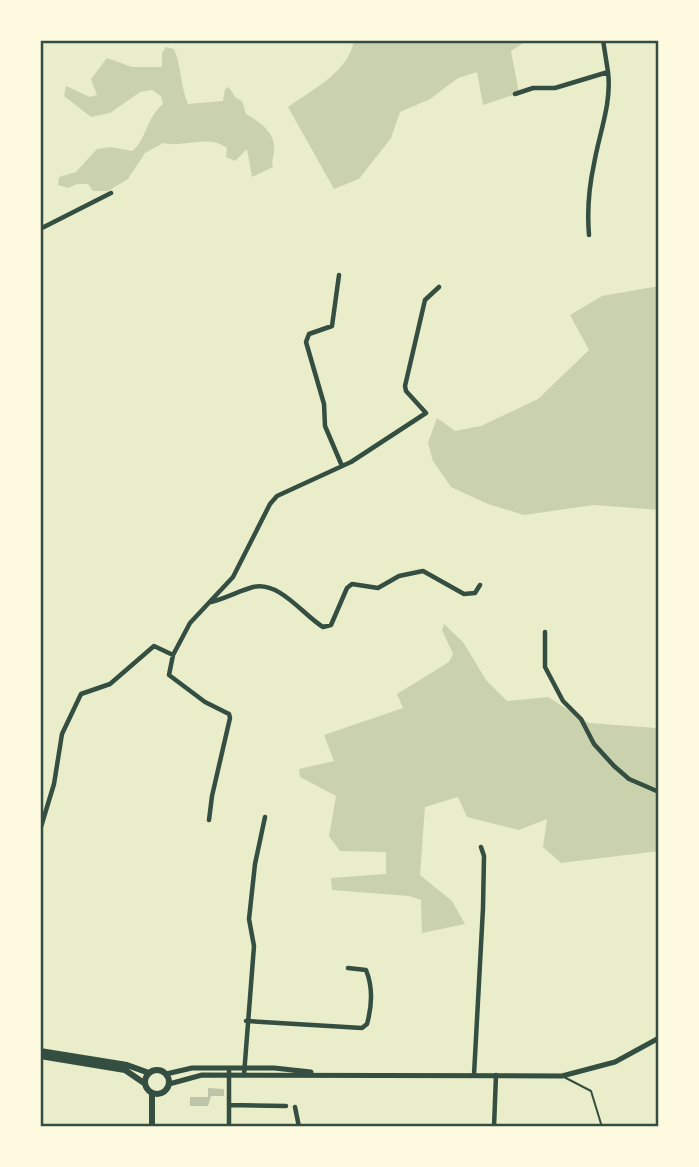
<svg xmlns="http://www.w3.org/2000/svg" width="699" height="1167" viewBox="0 0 699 1167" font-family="'PT Sans',sans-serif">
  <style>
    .green { fill: #cad2ad }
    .building { fill: #bcc5a7 }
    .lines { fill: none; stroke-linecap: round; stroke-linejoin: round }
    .service { stroke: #344e41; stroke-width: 2 }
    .minor { stroke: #344e41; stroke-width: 4.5 }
    .secondary { stroke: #344e41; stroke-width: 5 }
    .primary { stroke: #344e41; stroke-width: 6 }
    .neatline { fill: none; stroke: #344e41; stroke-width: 2.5 }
  </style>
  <rect width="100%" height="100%" fill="#e9edc9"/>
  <path class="green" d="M354,40H528L511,51L519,93L483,105L477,72L458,78L430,99L400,112L391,138L359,179L334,189L288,107C312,90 349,72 354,40Z
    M166,47L174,49C182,68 180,85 188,104L223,101L225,89L229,87L235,97L242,101L246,114C259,121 276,133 274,150C274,158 271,159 273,167L252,177L247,149L235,161L226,157L227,148C208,134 184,148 163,143L145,153L128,179L108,191H93L88,184H77L68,188L58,185L59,177L76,172L97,149L111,147L132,151C146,141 146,118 163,104L161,96L152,90L140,92L110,113L91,117L64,96L66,86L90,97L97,95L91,79L107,58L132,67H162V53Z
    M659,286V510L594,505L524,515L488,504L451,487L433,461L428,443L437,418L455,431L481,426L538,399L589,350L570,315L602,296Z
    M444,624L463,642L486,680L507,701L548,697L589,723L656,728L659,724V851L561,863L543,847L547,819L519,830L467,817L458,797L425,807L420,875L452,901L465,924L422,933L421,900L409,896L332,890L331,878L386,874V852L340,851L329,836L336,796L300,777L299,769L334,761L324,735L403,708L397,694L449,662L453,654L442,630Z"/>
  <path class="building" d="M208,1088L224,1089V1096H211L208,1106H190V1097H208Z"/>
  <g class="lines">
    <path class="service" d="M564,1077L591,1091L602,1127"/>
    <path class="minor" d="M515,94L533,88H555L608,72L603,40
      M40,229L111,193
      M589,235C587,211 589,187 594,164C599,134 612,103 608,72
      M339,275L332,326L309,334L306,342L324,404L325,426L342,466
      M211,602C226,598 239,591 253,587C280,581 303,615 323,627L331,625L347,588L352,584L378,588L399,576L423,571L464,594L475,593L480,585
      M545,632V667L563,701L581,719L594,744L614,766L629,779L659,792
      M173,655L169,675L205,702L229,714L230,718L212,796L209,820
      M40,830L54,784L62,734L81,694L110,684L154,646L173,655L190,623L233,577L270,504L277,496L351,462L426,413L406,391L405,386L425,300L439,287
      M246,1021L362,1028L367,1024C372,1006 373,987 366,970L348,968
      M229,1068V1127
      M244,1075L254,946L249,919L255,864L265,817
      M474,1075L483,908L484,856L481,847
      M229,1105L286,1106
      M295,1107L299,1127
      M494,1127L496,1075"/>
    <path class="secondary" d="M166,1074L192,1068H274L311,1072
      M169,1084L202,1075L562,1076L615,1062L659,1038"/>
    <path class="primary" d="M40,1051L127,1065L149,1073
      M40,1056L125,1070L144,1083
      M145 1082a12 12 0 1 1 24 0a12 12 0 1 1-24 0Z
      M152,1127V1094"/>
  </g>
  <rect width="699" height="1167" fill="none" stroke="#fefae0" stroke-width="84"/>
  <rect x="42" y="42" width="615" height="1083" class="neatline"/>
</svg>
